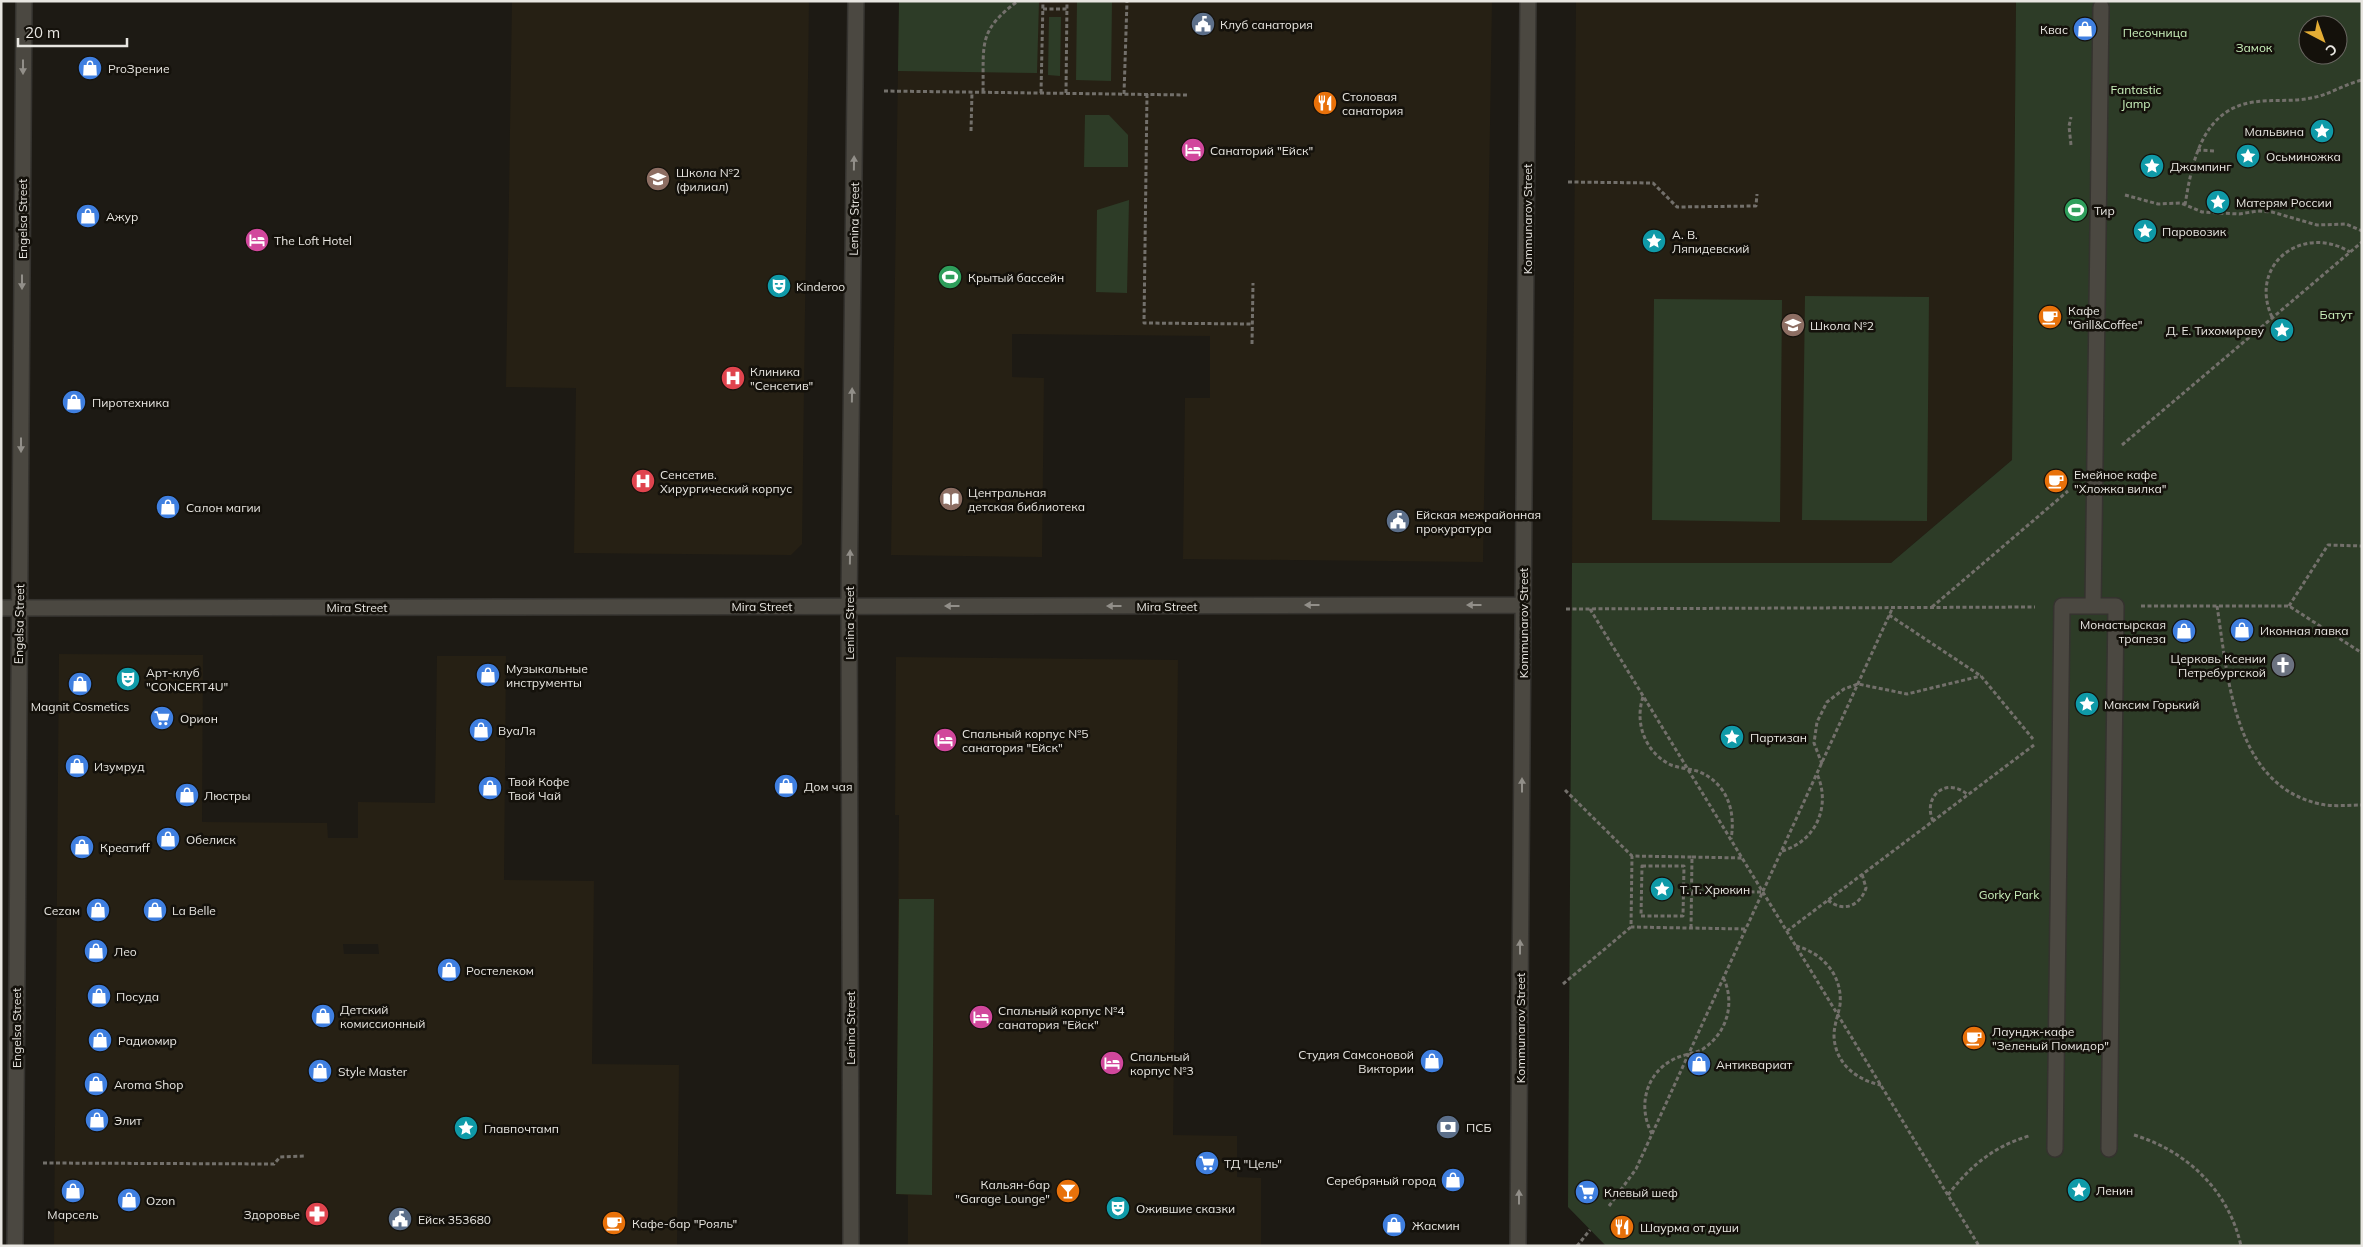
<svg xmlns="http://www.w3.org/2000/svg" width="2363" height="1247" viewBox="0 0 2363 1247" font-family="Mulish,sans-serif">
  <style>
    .built { fill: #262014; fill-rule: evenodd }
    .green { fill: #2d3c27; fill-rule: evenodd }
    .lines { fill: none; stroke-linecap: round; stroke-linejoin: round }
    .street-casing { stroke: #35332f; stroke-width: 18 }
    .path { stroke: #73706b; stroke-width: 3; stroke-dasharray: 4 2.5; stroke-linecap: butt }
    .street { stroke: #4b4841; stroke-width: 15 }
    .oneway { fill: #928f89 }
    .labels { text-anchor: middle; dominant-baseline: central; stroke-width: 5; stroke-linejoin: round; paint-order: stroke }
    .poi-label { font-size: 12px; fill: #e8e6e1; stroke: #14110b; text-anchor: start }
    .park-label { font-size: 12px; fill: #cbf2bc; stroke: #14110b }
    .street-label { font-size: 12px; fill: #e8e6e1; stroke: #14110b }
  </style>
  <rect width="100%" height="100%" fill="#1d1a14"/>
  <path class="built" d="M512,1H809L802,544L791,555L574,553L576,388L506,387Z
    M899,1H1492L1483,562L1183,559L1185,398H1210V336L1012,334V377L1044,378L1042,557L891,555Z
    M1576,1H2016L2012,460L1891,563H1572Z
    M59,654L203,655L202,822L327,823L328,838H358V802L435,803L437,656H506L504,880L594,881L592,1064L679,1065L677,1246H54ZM343,944H378L379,954H344Z
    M896,657L1178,660L1173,1135L1237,1136V1177L1261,1178V1246H908V1195L896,1194L899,815H895Z"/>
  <path class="green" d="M899,1H1039L1037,73L898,71Z
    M1077,1H1112L1111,81L1076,80Z
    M2010,1H2362V1246H1606L1568,1207L1572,563H1891L2012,460L2016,2ZM2308,25H2338V55H2308Z
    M1049,17H1061L1060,76L1048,75Z
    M1085,115H1109L1128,135V167H1084Z
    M1129,200L1127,293L1096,292L1097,210Z
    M1805,296L1929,297L1927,521L1802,520Z
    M1654,299L1782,300L1780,522L1652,520Z
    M899,899H934L932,1195L896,1194Z"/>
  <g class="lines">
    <g class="street-casing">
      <path id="street" d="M2093,606L2101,7
        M1,608L1523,605
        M2055,1149L2062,606H2116L2109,1149
        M15,1246L24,1
        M851,1246L849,606L856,1
        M1518,1246L1528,1"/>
    </g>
    <path class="path" d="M1043,9H1067
      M884,91L1188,95
      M983,92C984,45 977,31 1018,1
      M1041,93L1043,1
      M1066,93L1067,1
      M1124,94L1127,1
      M1147,94L1144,323L1253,324
      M971,131L972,92
      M2071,145L2069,126L2071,117
      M2197,150L2215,151
      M1568,182L1653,183L1677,207L1756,206L1757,194
      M2125,195L2158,204L2181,203L2202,212L2239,214L2258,211L2272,212L2317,225L2346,224L2362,231
      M2185,205C2192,162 2202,109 2254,102C2273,99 2293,102 2311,98C2329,95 2345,84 2362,80
      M2272,317C2248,265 2302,223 2350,252
      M1252,344L1253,283
      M2122,445L2362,242
      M2141,606H2289L2362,653
      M2217,606C2228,676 2233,785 2320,804C2333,807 2348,805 2362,805
      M2289,606L2328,545L2362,546
      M1932,607L2068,491
      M1566,609L2035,607
      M1590,609L1979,1246
      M1889,615L1981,676L2033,739
      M1643,697C1634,724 1646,753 1671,765C1680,768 1689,769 1697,771C1727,782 1736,811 1731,839
      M1822,764L1814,743L1817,722L1827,702L1844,689L1858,684L1907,694L1981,676
      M1565,790L1632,856
      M1933,821C1922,796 1947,776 1968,795
      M1782,851C1817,841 1831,805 1817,774
      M1692,857L1742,858
      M1642,866H1684L1683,916H1641Z
      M1692,891L1762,892
      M1828,900C1843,913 1860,906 1866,888L1862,874
      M1691,928L1692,857L1632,856L1631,927L1746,929
      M1787,931L2034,745
      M1796,946C1823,953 1843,976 1840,1005C1838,1016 1834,1025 1834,1036C1835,1063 1856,1080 1881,1085
      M1563,984L1631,927
      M1652,1134C1637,1106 1646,1073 1674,1059C1684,1054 1694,1054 1703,1049C1727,1033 1735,1004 1724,979
      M2134,1135C2187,1151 2229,1191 2241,1246
      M43,1163L274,1164L280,1157L305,1156
      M1948,1195C1969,1167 1994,1146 2029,1136
      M1609,1206L1636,1169L1893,607
      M1577,1246L1590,1230"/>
    <use href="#street" class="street"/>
  </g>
  <defs><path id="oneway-solid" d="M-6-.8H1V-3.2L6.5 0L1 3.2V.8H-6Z" transform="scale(1.25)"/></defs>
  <g class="oneway">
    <use href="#oneway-solid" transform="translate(23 67) rotate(90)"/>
    <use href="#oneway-solid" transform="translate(854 163) rotate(-89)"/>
    <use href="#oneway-solid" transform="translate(22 282) rotate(90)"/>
    <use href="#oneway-solid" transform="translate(852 395) rotate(-89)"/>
    <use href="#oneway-solid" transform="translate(21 445) rotate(90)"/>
    <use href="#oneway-solid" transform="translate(850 557) rotate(-89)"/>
    <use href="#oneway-solid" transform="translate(1312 605) rotate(180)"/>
    <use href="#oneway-solid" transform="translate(1474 605) rotate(180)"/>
    <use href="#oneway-solid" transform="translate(952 606) rotate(180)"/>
    <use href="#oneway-solid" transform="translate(1114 606) rotate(180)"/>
    <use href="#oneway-solid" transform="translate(1522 785) rotate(-90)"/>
    <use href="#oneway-solid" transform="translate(1520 947) rotate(-90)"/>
    <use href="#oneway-solid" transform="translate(1519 1197) rotate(-90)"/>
  </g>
  <defs>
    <g id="civic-disc" transform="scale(1.25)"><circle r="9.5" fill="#5c6f8a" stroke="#14110b"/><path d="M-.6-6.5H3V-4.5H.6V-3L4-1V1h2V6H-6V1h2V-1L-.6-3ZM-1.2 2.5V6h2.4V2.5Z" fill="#fff"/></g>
    <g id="shop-disc" transform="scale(1.25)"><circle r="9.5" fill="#3f7fe0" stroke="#14110b"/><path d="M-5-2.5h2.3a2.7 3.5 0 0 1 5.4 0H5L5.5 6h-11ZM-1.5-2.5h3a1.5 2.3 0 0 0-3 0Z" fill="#fff"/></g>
    <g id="restaurant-disc" transform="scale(1.25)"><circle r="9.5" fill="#e8710a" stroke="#14110b"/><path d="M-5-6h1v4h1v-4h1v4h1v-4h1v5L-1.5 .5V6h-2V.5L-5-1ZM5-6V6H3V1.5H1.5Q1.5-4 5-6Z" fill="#fff"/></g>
    <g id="sight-disc" transform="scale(1.25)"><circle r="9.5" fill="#0f9aa8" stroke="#14110b"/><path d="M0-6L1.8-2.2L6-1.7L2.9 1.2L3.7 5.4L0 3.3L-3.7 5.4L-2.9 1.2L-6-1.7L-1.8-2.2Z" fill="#fff"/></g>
    <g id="hotel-disc" transform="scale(1.25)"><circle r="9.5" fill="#d1479c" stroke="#14110b"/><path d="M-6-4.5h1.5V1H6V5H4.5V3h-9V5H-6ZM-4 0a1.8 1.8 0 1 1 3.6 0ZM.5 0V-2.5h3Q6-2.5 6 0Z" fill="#fff"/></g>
    <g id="school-disc" transform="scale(1.25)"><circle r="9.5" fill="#8d6e63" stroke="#14110b"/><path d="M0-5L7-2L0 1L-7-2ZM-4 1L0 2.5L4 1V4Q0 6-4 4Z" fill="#fff"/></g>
    <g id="stadium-disc" transform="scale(1.25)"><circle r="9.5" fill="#2e9e5b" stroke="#14110b"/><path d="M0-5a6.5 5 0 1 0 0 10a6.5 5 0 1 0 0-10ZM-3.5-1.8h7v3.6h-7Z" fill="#fff"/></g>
    <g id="theatre-disc" transform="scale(1.25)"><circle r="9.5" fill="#0f9aa8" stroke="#14110b"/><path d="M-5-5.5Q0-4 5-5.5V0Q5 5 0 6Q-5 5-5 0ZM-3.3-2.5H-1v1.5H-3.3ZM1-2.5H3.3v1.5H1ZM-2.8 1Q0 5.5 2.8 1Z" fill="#fff"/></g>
    <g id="cafe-disc" transform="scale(1.25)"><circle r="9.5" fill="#e8710a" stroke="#14110b"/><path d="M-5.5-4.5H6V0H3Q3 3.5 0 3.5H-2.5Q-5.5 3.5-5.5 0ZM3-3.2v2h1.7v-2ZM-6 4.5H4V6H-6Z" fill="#fff"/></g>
    <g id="hospital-disc" transform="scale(1.25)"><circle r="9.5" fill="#e0444e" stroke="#14110b"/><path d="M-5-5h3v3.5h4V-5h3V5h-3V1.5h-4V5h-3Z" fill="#fff"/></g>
    <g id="library-disc" transform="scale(1.25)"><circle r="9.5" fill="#8d6e63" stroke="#14110b"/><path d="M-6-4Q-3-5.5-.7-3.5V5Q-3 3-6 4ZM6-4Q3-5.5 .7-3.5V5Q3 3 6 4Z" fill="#fff"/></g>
    <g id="church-disc" transform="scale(1.25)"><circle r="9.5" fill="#6b7280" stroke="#14110b"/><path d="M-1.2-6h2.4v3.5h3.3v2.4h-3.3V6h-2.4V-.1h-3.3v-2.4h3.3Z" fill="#fff"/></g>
    <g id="supermarket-disc" transform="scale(1.25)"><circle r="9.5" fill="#3f7fe0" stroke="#14110b"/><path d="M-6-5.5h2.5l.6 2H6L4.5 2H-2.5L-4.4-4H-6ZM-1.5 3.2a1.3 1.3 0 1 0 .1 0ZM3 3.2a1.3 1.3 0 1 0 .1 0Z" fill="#fff"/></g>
    <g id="bank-disc" transform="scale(1.25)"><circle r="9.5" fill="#5c6f8a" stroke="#14110b"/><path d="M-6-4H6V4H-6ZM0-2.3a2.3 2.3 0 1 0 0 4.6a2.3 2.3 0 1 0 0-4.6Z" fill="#fff"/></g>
    <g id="bar-disc" transform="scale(1.25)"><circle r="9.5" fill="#e8710a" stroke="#14110b"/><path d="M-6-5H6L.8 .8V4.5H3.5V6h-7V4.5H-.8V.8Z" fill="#fff"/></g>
    <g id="pharmacy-disc" transform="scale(1.25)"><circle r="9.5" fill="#e0444e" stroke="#14110b"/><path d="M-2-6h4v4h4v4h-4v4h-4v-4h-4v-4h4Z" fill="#fff"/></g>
  </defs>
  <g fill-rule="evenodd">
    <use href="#civic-disc" x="1203" y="24"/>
    <use href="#shop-disc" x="2085" y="29"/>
    <use href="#shop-disc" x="90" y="68"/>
    <use href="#restaurant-disc" x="1325" y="103"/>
    <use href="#sight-disc" x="2322" y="131"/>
    <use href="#hotel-disc" x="1193" y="150"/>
    <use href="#sight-disc" x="2248" y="156"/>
    <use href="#sight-disc" x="2152" y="166"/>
    <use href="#school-disc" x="658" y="179"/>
    <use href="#sight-disc" x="2218" y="202"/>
    <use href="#stadium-disc" x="2076" y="210"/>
    <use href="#shop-disc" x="88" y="216"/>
    <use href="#sight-disc" x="2145" y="231"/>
    <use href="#hotel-disc" x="257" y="240"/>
    <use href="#sight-disc" x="1654" y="241"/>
    <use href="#stadium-disc" x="950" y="277"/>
    <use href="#theatre-disc" x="779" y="286"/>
    <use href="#cafe-disc" x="2050" y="317"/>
    <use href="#school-disc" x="1793" y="325"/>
    <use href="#sight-disc" x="2282" y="330"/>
    <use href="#hospital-disc" x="733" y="378"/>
    <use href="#shop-disc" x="74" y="402"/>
    <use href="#hospital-disc" x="643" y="481"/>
    <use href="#cafe-disc" x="2056" y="481"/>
    <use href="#library-disc" x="951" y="499"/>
    <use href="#shop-disc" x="168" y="507"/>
    <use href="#civic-disc" x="1398" y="521"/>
    <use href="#shop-disc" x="2242" y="630"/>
    <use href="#shop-disc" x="2184" y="631"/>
    <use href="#church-disc" x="2283" y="665"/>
    <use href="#shop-disc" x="488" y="675"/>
    <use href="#theatre-disc" x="128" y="679"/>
    <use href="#shop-disc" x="80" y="684"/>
    <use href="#sight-disc" x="2087" y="704"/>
    <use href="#supermarket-disc" x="162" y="718"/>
    <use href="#shop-disc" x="481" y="730"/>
    <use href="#sight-disc" x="1732" y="737"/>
    <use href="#hotel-disc" x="945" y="740"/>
    <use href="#shop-disc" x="77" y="766"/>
    <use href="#shop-disc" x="786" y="786"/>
    <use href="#shop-disc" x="490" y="788"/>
    <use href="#shop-disc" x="187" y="795"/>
    <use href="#shop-disc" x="168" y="839"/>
    <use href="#shop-disc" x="82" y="847"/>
    <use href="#sight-disc" x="1662" y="889"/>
    <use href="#shop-disc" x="98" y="910"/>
    <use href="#shop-disc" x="155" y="910"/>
    <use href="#shop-disc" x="96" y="951"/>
    <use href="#shop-disc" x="449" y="970"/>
    <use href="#shop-disc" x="99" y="996"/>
    <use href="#shop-disc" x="323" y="1016"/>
    <use href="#hotel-disc" x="981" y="1017"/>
    <use href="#cafe-disc" x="1974" y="1038"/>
    <use href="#shop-disc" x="100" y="1040"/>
    <use href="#shop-disc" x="1432" y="1061"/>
    <use href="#hotel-disc" x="1112" y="1063"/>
    <use href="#shop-disc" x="1699" y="1064"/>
    <use href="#shop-disc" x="320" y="1071"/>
    <use href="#shop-disc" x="96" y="1084"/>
    <use href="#shop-disc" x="97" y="1120"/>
    <use href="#bank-disc" x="1448" y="1127"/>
    <use href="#sight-disc" x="466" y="1128"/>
    <use href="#supermarket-disc" x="1207" y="1163"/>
    <use href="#shop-disc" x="1453" y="1180"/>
    <use href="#sight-disc" x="2079" y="1190"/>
    <use href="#shop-disc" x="73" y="1191"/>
    <use href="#bar-disc" x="1068" y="1191"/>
    <use href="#supermarket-disc" x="1587" y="1192"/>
    <use href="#shop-disc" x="129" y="1200"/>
    <use href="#theatre-disc" x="1118" y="1208"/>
    <use href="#pharmacy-disc" x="317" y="1214"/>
    <use href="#civic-disc" x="400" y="1219"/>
    <use href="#cafe-disc" x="614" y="1223"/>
    <use href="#shop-disc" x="1394" y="1225"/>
    <use href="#restaurant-disc" x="1622" y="1227"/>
  </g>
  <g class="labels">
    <g class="poi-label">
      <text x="1220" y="24">Клуб санатория</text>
      <text x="2068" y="29" text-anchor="end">Квас</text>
      <text x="108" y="68">ProЗрение</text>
      <text x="1342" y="96">Столовая<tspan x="1342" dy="14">санатория</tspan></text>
      <text x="2304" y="131" text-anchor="end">Мальвина</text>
      <text x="1210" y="150">Санаторий "Ейск"</text>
      <text x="2266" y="156">Осьминожка</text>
      <text x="2170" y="166">Джампинг</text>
      <text x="676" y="172">Школа №2<tspan x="676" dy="14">(филиал)</tspan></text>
      <text x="2236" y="202">Матерям России</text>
      <text x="2094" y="210">Тир</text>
      <text x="106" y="216">Ажур</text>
      <text x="2162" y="231">Паровозик</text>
      <text x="1672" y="234">А. В.<tspan x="1672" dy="14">Ляпидевский</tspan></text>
      <text x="274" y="240">The Loft Hotel</text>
      <text x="968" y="277">Крытый бассейн</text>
      <text x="796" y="286">Kinderoo</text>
      <text x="2068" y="310">Кафе<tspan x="2068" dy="14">"Grill&amp;Coffee"</tspan></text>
      <text x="1810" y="325">Школа №2</text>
      <text x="2264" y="330" text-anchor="end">Д. Е. Тихомирову</text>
      <text x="750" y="371">Клиника<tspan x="750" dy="14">"Сенсетив"</tspan></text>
      <text x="92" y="402">Пиротехника</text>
      <text x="660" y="474">Сенсетив.<tspan x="660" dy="14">Хирургический корпус</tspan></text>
      <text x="2074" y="474">Емейное кафе<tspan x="2074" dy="14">"Хложка вилка"</tspan></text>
      <text x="968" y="492">Центральная<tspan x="968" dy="14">детская библиотека</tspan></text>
      <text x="186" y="507">Салон магии</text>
      <text x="1416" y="514">Ейская межрайонная<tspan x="1416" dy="14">прокуратура</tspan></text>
      <text x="2166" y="624" text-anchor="end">Монастырская<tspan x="2166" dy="14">трапеза</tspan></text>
      <text x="2260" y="630">Иконная лавка</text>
      <text x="2266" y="658" text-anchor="end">Церковь Ксении<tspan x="2266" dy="14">Петребургской</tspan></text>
      <text x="506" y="668">Музыкальные<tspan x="506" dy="14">инструменты</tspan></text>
      <text x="146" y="672">Арт-клуб<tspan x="146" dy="14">"CONCERT4U"</tspan></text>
      <text x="2104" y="704">Максим Горький</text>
      <text x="80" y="706" text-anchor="middle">Magnit Cosmetics</text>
      <text x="180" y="718">Орион</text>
      <text x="498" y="730">ВуаЛя</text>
      <text x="962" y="733">Спальный корпус №5<tspan x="962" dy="14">санатория "Ейск"</tspan></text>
      <text x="1750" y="737">Партизан</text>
      <text x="94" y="766">Изумруд</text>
      <text x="508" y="781">Твой Кофе<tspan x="508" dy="14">Твой Чай</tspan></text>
      <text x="804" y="786">Дом чая</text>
      <text x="204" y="795">Люстры</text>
      <text x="186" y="839">Обелиск</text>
      <text x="100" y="847">Креатиff</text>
      <text x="1680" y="889">Т. Т. Хрюкин</text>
      <text x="80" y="910" text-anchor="end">Сеzам</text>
      <text x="172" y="910">La Belle</text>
      <text x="114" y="951">Лео</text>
      <text x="466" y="970">Ростелеком</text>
      <text x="116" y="996">Посуда</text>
      <text x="340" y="1009">Детский<tspan x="340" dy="14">комиссионный</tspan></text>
      <text x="998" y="1010">Спальный корпус №4<tspan x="998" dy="14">санатория "Ейск"</tspan></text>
      <text x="1992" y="1031">Лаундж-кафе<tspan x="1992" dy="14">"Зеленый Помидор"</tspan></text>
      <text x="118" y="1040">Радиомир</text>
      <text x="1414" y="1054" text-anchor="end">Студия Самсоновой<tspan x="1414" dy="14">Виктории</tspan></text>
      <text x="1130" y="1056">Спальный<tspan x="1130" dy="14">корпус №3</tspan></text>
      <text x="1716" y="1064">Антиквариат</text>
      <text x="338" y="1071">Style Master</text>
      <text x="114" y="1084">Aroma Shop</text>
      <text x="114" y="1120">Элит</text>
      <text x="1466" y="1127">ПСБ</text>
      <text x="484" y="1128">Главпочтамп</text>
      <text x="1224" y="1163">ТД "Цель"</text>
      <text x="1436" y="1180" text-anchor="end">Серебряный город</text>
      <text x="1050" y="1184" text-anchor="end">Кальян-бар<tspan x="1050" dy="14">"Garage Lounge"</tspan></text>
      <text x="2096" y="1190">Ленин</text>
      <text x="1604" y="1192">Клевый шеф</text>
      <text x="146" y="1200">Ozon</text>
      <text x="1136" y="1208">Ожившие сказки</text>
      <text x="73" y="1214" text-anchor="middle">Марсель</text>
      <text x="300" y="1214" text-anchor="end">Здоровье</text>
      <text x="418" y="1219">Ейск 353680</text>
      <text x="632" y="1223">Кафе-бар "Рояль"</text>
      <text x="1412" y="1225">Жасмин</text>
      <text x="1640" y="1227">Шаурма от души</text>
    </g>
    <g class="park-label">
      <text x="2155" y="32">Песочница</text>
      <text x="2254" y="47">Замок</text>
      <text x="2136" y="89">Fantastic<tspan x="2136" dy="14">Jamp</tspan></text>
      <text x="2336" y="314">Батут</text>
      <text x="2009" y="894">Gorky Park</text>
    </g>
    <g class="street-label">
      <text transform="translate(22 219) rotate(-90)">Engelsa Street</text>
      <text transform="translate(854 219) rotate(-89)">Lenina Street</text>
      <text transform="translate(1527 219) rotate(-90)">Kommunarov Street</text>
      <text x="762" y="606">Mira Street</text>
      <text x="1167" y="606">Mira Street</text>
      <text x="357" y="607">Mira Street</text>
      <text transform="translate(849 623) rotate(-90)">Lenina Street</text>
      <text transform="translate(1523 623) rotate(-90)">Kommunarov Street</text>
      <text transform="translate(19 624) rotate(-89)">Engelsa Street</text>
      <text transform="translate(16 1028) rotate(-90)">Engelsa Street</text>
      <text transform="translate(850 1028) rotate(-90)">Lenina Street</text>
      <text transform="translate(1520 1028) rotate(-90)">Kommunarov Street</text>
    </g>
  </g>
  <rect width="2363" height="1247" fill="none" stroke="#e8e6e1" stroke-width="5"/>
  <g transform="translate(2323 40) rotate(139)"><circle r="24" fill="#14110b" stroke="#696661"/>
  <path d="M0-4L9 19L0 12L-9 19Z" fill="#e4ad35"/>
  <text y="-8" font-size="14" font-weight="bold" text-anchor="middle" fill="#e8e6e1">С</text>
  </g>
  <path d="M18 38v8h109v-8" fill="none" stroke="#e8e6e1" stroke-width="2.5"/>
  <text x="25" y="38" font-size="15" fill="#e8e6e1" stroke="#14110b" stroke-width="4" paint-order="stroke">20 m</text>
</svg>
